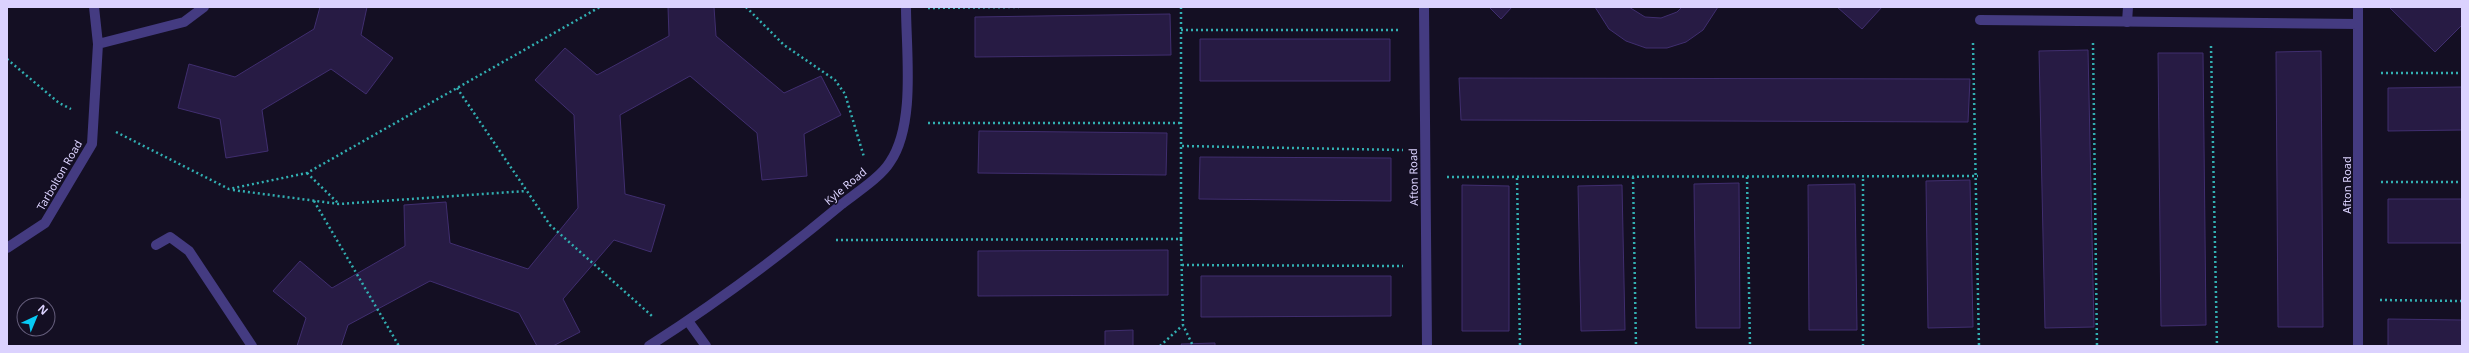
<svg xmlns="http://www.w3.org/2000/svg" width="2469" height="353" viewBox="0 0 2469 353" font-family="'Noto Sans',sans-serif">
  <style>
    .building { fill: #271b44; stroke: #402e6f }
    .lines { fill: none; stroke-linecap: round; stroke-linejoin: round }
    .path { stroke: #32afb2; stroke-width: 2.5; stroke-dasharray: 2 3; stroke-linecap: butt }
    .service { stroke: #443b81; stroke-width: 10 }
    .minor { stroke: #443b81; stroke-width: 10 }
    .labels { text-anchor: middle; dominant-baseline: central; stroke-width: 3; stroke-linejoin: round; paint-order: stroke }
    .street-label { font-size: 11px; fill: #dbd2fe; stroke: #140f23 }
  </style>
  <rect width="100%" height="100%" fill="#140f23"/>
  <path class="building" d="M320,7H367L361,35L393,58L366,94L331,69L262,110L268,151L226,158L220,119L178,108L189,64L235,77L314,29Z
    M668,7H714L716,36L784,93L821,76L841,115L804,134L807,176L762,180L757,133L690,76L620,115L625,194L665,205L651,252L614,240L563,299L580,332L553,346H537L519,313L430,281L348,325L341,346H297L306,318L273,291L300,261L332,288L405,246L404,205L446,202L450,243L528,269L578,208L574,115L535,80L565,48L597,75L669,36Z
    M1489,7H1512L1501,19Z
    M1595,7H1629L1645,17L1661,18L1677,12L1682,7H1718L1703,30L1686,42L1667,48H1646L1626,41L1609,29Z
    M1837,7H1882L1862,29Z
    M2389,7H2462V25L2435,52Z
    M1170,14L1171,55L975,57V17Z
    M1200,39H1390V81H1200Z
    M2088,50L2094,327L2045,328L2039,51Z
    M2321,51L2323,327H2278L2276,52Z
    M2158,53H2203L2206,325L2161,326Z
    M1459,78L1970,79L1968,122L1461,120Z
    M2462,87V130L2388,131V88Z
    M979,131L1167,133L1166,175L978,173Z
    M1200,157L1391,158V201L1199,199Z
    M1970,180L1973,327L1928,328L1926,181Z
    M1739,183L1740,328H1696L1694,184Z
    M1855,184L1857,330H1809L1808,185Z
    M1462,185L1509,186V331H1462Z
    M1622,185L1625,330L1581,331L1578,186Z
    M2388,199H2462V243H2388Z
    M1168,250V295L978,296V251Z
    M1201,276H1391V316L1201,317Z
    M2388,319L2462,320V346H2388Z
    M1133,330V346H1105V331Z
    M1215,343V346H1182L1181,344Z"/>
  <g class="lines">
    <path class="path" d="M746,7L784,45L835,80L845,94L864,157
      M1181,7V239
      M928,8L1019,7
      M1181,30H1401
      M1973,43L1979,346
      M2093,43L2097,346
      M2211,46L2217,346
      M7,59L59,103L71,109
      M2381,73H2462
      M457,88L550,225L652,316
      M928,123H1182
      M116,132L229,189L307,173L600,7
      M1182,146L1403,150
      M307,173L339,204
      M1447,177L1978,176
      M1633,177L1636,346
      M1747,177L1750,346
      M1517,178L1520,346
      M2381,182H2462
      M233,190L339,204L526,191
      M314,201L399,346
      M836,240L1181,239L1183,325L1193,346
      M1182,265L1403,266
      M2380,300L2462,301
      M1160,346L1183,325
      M1863,346V176"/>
    <path class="service" d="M2127,22L2128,7
      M156,245L170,237L189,251L252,346"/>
    <path class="minor" d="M1424,7L1427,346
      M1980,20L2358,24
      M98,44L184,22L204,7
      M7,248L45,223L92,144L98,44L94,7
      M688,321L706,346
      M649,346C716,303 781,255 842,204C856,193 881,177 890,162C916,124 906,51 906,7
      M2358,346V7"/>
  </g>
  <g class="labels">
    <g class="street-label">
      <text transform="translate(59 175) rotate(-60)">Tarbolton Road</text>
      <text transform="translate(1413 177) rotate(-91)">Afton Road</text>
      <text transform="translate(2346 185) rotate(-90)">Afton Road</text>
      <text transform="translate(845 186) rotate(-40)">Kyle Road</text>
    </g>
  </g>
  <rect width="2469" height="353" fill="none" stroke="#dbd2fe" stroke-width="16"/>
  <g transform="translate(36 317) rotate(44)"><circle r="19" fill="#140f23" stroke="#645d7b"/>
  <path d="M0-3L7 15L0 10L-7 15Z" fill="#07caf5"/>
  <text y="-6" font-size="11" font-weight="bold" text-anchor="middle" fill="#dbd2fe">N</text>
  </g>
</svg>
